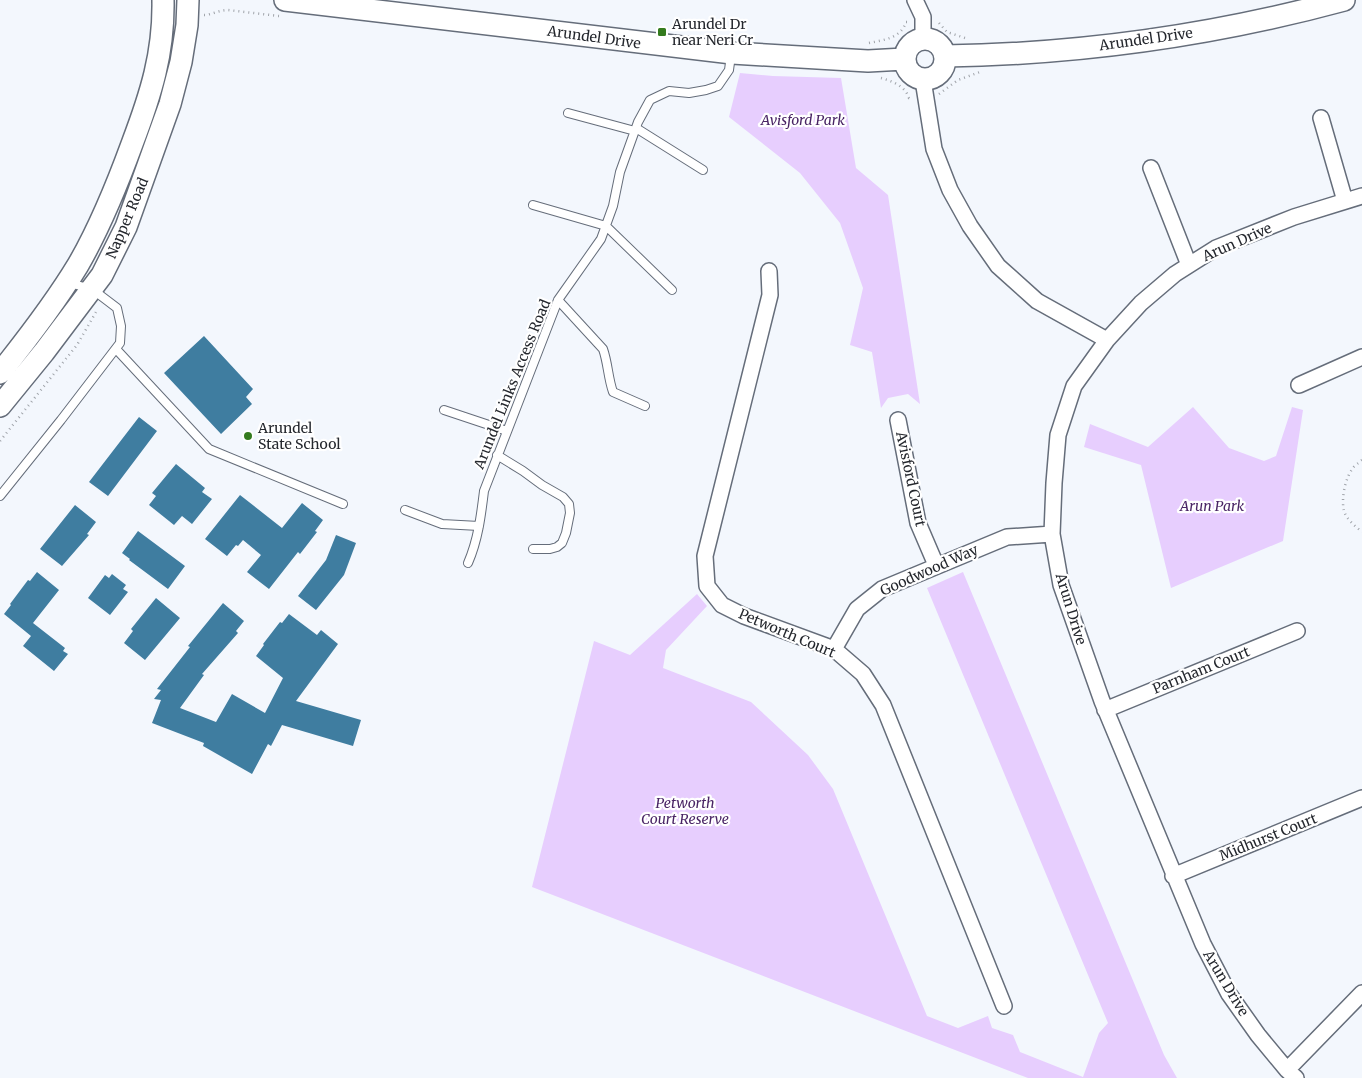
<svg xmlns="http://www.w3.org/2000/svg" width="1362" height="1078" viewBox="0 0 1362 1078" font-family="Merriweather,serif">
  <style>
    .green { fill: #e7cefe }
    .building { fill: #3f7da0 }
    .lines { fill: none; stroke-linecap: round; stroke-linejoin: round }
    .lane-casing { stroke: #656d7a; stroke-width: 10 }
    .street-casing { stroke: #656d7a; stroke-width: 18 }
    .secondary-casing { stroke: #656d7a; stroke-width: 24 }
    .path { stroke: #a0a4aa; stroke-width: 2.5; stroke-dasharray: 1 4; stroke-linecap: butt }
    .lane { stroke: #fff; stroke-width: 8 }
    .street { stroke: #fff; stroke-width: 15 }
    .secondary { stroke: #fff; stroke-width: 21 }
    .poi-dot { fill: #347b1e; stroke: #fff; stroke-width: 2 }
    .labels { text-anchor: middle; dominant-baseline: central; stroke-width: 4.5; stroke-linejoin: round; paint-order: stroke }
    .poi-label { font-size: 14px; fill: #25282e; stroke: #fff; text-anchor: start }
    .street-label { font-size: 14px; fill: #25282e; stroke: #fff }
    .park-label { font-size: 14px; font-style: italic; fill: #492465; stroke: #fff }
  </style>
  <rect width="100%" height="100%" fill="#f3f7fd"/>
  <path class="green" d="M740,73L773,76L841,78L856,168L888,195L920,404L908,394L888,398L881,408L872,352L850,345L863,288L840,223L800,173L729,117Z
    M1193,407L1229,448L1264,461L1276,456L1292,407L1303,410L1283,541L1171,588L1141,465L1084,447L1090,424L1148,447Z
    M963,572L1164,1055L1177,1078H1028L532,887L594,641L630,655L697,594L707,606L666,650L663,668L751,702L808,755L833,789L927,1016L958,1028L988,1016L992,1028L1013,1035L1020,1052L1083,1077L1099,1033L1108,1023L927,588Z"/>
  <path class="building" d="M204,336L253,389L246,397L252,404L221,434L164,373Z
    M139,417L157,431L108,496L89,482Z
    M176,464L205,488L202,492L212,499L192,524L182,516L174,525L149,505L156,496L152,493Z
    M240,495L282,528L302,503L323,520L315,531L317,532L300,554L298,552L269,589L247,572L261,555L243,540L238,546L236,545L227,556L205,539Z
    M75,505L96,522L87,534L89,535L62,566L40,549Z
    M138,531L185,566L168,589L129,560L130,559L122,553Z
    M336,535L356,543L344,575L316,610L298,596L326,560Z
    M37,572L59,590L33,623L65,648L63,651L68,654L54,671L23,646L31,636L4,614L11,605L10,604L28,580L30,581Z
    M112,574L126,585L123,589L128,592L110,615L88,598L105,575L109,578Z
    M156,598L180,618L145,660L124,643L133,631L131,629Z
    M223,603L244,621L236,631L238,633L202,674L204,675L180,708L216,722L232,694L265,713L283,678L256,656L264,645L263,644L280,622L282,623L289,614L317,635L321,630L338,644L296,701L361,720L353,746L282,725L271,746L268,744L252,774L203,746L204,743L152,723L161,700L154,699L161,690L157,689L190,647L188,646Z"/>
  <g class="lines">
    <g class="lane-casing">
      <path id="lane" d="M568,113L635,131
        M636,128L703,170
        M533,205L606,226L672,290
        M558,300L603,349C608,363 608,378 613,392L645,406
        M116,349L209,449L343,504
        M444,410L507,431
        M497,455L523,471L542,485L563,497L569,504L570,513L566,533L562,543L557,547L550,549H533
        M0,496L61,420L120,343L121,326L117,308L92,289L69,283
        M405,510L442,524L479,526
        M468,563C478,540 481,516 484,491L558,300L601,239L613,206L620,172L638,122L650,100L669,91L689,93L706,90L718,86L729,70L731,55"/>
    </g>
    <g class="street-casing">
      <path id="street" d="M915,0L923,17V38
        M923,80L934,149L950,190L970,226L998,266L1037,301L1107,340
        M1321,118L1345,201
        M1151,168L1189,265
        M769,271L770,295L705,556L707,586L722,605L744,616L834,649L863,674L883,705L1004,1006
        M1299,385L1362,357
        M898,420L918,523L936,565
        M834,649L857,609L882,589L1007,537L1052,534
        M1105,710L1297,631
        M1173,876L1362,798
        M1287,1070L1362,993
        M1296,1078L1287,1070L1258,1035L1229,994L1203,944L1102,701L1061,585L1052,534L1054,483L1058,435L1074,386L1107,340L1141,303L1175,274L1216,248L1294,217L1362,196"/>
    </g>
    <g class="secondary-casing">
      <path id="secondary" d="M285,0L732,53L868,61L904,59
        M905 59a20 20 0 1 1 40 0a20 20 0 1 1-40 0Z
        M945,56C1079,54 1215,35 1344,0
        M0,373C28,338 55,303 78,265C100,227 117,185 132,144C151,94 164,53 163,0
        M0,406L44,352L102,275L126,227L170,104L181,62L187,25L188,0"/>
    </g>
    <path class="path" d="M204,15C211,15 219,10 228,10L279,16
      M939,23L947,32L965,38
      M869,43C884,40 901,38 906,22H909
      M881,78C892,81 905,86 909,98H911
      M939,94L958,80L980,72
      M0,441L77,345L96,312
      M1362,460C1359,463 1355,465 1353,468C1345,478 1341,499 1344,511C1347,520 1355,526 1362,532"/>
    <use href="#lane" class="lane"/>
    <use href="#street" class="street"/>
    <use href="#secondary" class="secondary"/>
  </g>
  <g class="poi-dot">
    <rect x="657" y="27" width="10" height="10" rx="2.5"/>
    <circle cx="248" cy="436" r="5"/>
  </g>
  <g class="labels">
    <g class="poi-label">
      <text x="672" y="24">Arundel Dr<tspan x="672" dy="16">near Neri Cr</tspan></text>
      <text x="258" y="428">Arundel<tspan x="258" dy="16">State School</tspan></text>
    </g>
    <g class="street-label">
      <text transform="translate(594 37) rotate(8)">Arundel Drive</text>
      <text transform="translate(1146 39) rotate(-8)">Arundel Drive</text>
      <text transform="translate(127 218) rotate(-67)">Napper Road</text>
      <text transform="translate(1237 242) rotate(-24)">Arun Drive</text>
      <text transform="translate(512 384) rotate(-68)">Arundel Links Access Road</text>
      <text transform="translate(911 479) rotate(78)">Avisford Court</text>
      <text transform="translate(929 570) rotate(-24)">Goodwood Way</text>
      <text transform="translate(1071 609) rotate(73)">Arun Drive</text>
      <text transform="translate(787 633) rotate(23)">Petworth Court</text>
      <text transform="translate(1201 670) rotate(-22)">Parnham Court</text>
      <text transform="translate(1268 837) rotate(-22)">Midhurst Court</text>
      <text transform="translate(1226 983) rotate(59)">Arun Drive</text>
    </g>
    <g class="park-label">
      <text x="803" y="120">Avisford Park</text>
      <text x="1212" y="506">Arun Park</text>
      <text x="685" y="803">Petworth<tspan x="685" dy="16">Court Reserve</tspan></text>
    </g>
  </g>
</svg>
